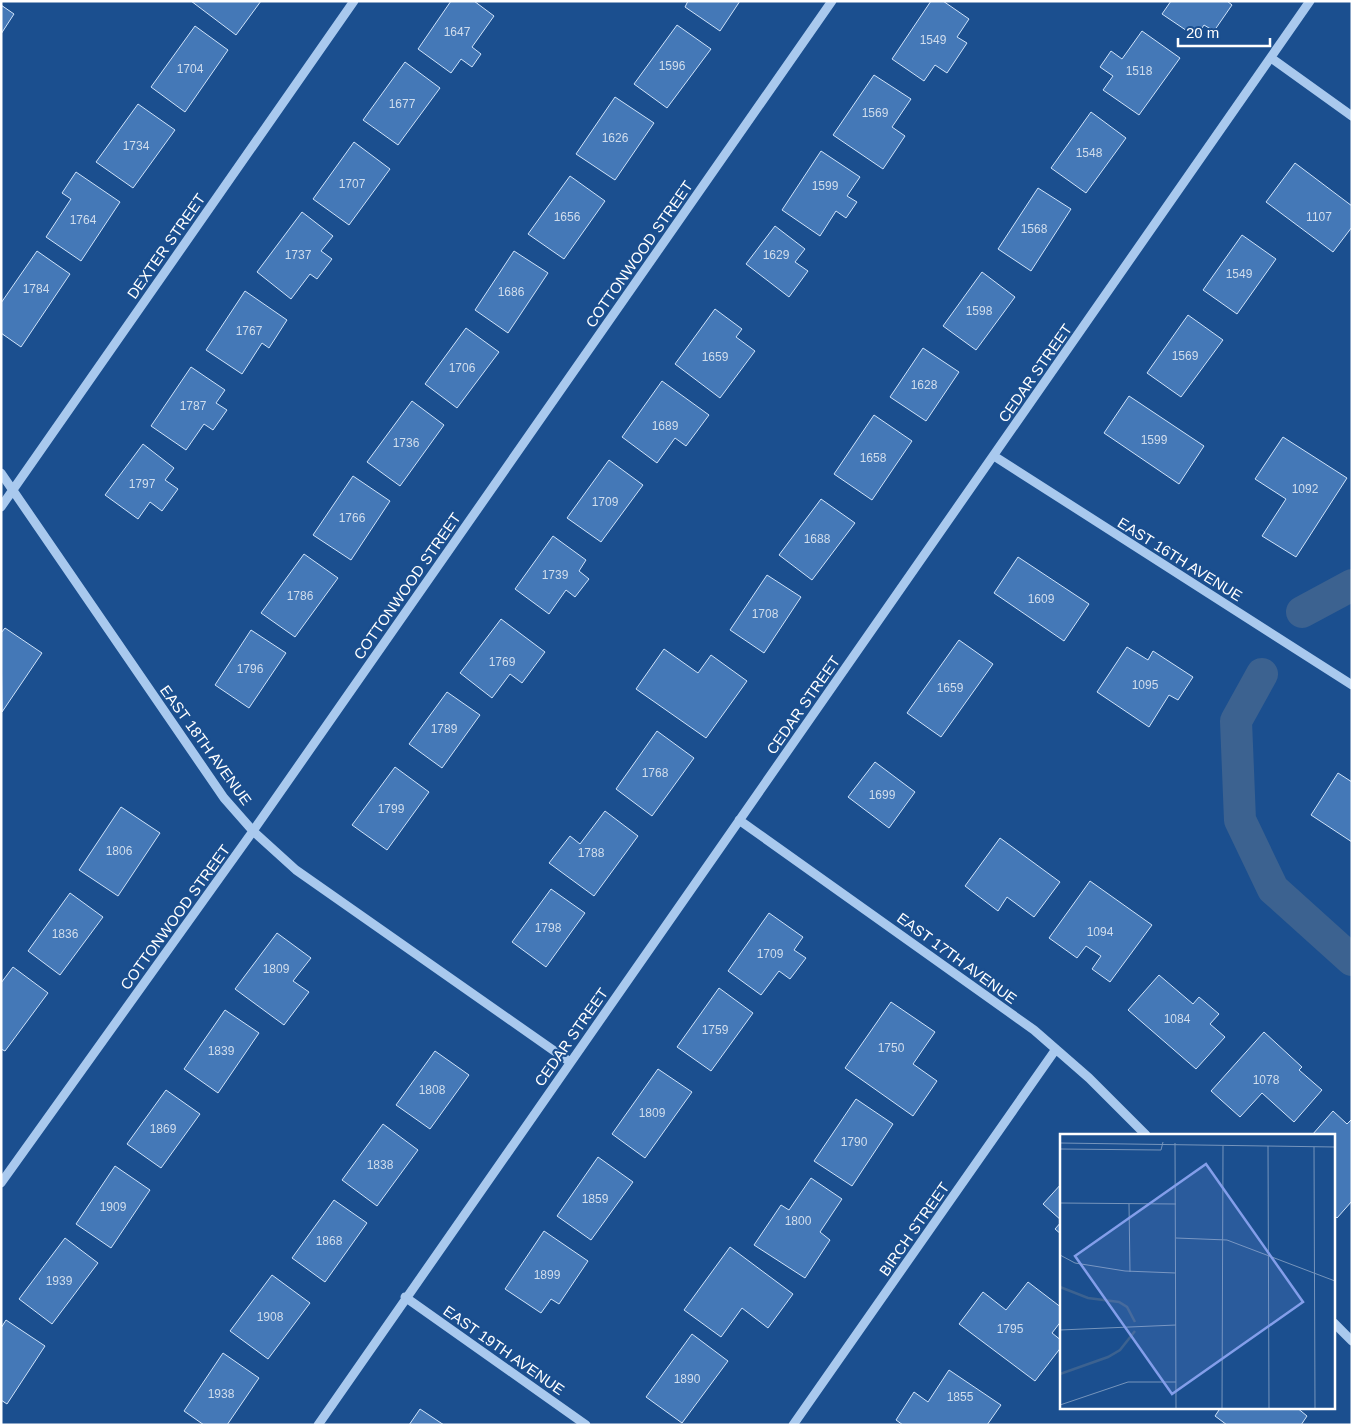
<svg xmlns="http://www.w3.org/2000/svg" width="1353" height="1426" viewBox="0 0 1353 1426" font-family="Arial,sans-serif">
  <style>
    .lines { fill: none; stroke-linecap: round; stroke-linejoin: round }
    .canal { stroke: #3c6290; stroke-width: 32 }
    .building { fill: #4478b7; stroke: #cfe3fa }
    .minor { stroke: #a9c9ee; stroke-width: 9 }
    .labels { text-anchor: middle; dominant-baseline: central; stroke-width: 4.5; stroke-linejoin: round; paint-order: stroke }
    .number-label { font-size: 12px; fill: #d0dded }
    .street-label { font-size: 15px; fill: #fff; stroke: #1b4f8f }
    .inset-river { fill: none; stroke: #3c6290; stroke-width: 2.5 }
    .inset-road { fill: none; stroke: #7695bc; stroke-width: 1 }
    .view { fill: #839eea; fill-opacity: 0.15; stroke: #839eea; stroke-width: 2.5 }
    .inset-edge { fill: none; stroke: #fff; stroke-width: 2.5 }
  </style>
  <rect width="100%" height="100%" fill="#1b4f8f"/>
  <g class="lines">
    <path class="canal" d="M1302,612L1352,585
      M1262,674L1236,721L1240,820L1273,889L1352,960"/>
  </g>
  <path class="building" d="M191,1H261L236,35Z
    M451,1H474L494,16L472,47L481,54L472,67L461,59L451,73L418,49Z
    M688,1H740L720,31L685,7Z
    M931,1H943L969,19L957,37L967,43L947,73L935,65L924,81L892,59Z
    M1171,1H1227L1232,5L1214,31L1204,25L1196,37L1162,14Z
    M1,5L14,14L1,34Z
    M677,25L711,49L667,108L634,84Z
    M195,26L228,50L185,112L151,87Z
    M1142,31L1180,58L1139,115L1103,90L1113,76L1100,67L1111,51L1122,59Z
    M405,62L440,88L398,145L363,120Z
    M874,75L911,99L892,127L905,136L883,169L833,135Z
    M615,97L654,123L615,180L576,154Z
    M138,104L175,130L133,188L96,162Z
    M1091,112L1126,138L1086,193L1051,168Z
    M354,142L390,169L349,225L313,199Z
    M821,151L860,177L847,196L857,202L846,218L836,211L820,236L782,210Z
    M1295,163L1352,206V227L1333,252L1266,202Z
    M76,172L120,202L81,261L46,237L71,199L62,193Z
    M570,176L605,201L564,259L528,234Z
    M1038,188L1071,209L1031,271L998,249Z
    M302,212L333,236L321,251L332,259L317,279L310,274L291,299L257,272Z
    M775,226L805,249L795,262L808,271L789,297L746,264Z
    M1242,235L1276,259L1237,314L1203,290Z
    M37,251L70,274L21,347L1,333V303Z
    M514,251L548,273L508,333L475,310Z
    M982,272L1015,297L976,350L943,326Z
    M245,291L287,320L269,348L262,343L242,374L206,350Z
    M715,309L742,329L736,337L755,351L720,398L675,364Z
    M1188,315L1223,340L1181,397L1147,373Z
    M466,328L499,352L457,408L425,384Z
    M923,348L959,372L926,421L890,397Z
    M191,367L225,390L216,403L227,410L213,430L204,424L186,450L151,426Z
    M662,381L709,415L686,446L675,438L657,463L622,437Z
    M1129,396L1204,446L1179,484L1104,433Z
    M412,401L444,425L400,486L367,462Z
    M874,415L912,441L872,500L834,474Z
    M1283,437L1347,478L1296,557L1262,536L1286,499L1255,479Z
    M143,444L174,468L165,480L178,489L162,511L150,502L138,519L105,495Z
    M609,460L643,485L601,542L567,518Z
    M353,476L390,501L351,560L313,535Z
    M821,499L855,523L812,580L779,555Z
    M553,536L586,560L579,571L589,579L575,597L566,590L549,614L515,589Z
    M304,554L338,578L295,637L261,613Z
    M1018,557L1089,604L1064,641L994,593Z
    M767,575L801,597L764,653L730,630Z
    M501,619L545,652L522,683L510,674L492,698L460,673Z
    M5,628L42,653L2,712L1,633Z
    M251,630L286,653L249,708L215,685Z
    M959,640L993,664L941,737L907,713Z
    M1127,647L1148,660L1153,651L1193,677L1178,700L1169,695L1149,727L1097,692Z
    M664,649L698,673L711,655L747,681L706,738L636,689Z
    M447,692L480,715L442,768L409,744Z
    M657,731L694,758L652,816L616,789Z
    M875,762L915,792L889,828L848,797Z
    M395,767L429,792L387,850L352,825Z
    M1338,773L1352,782V842L1311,815Z
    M121,807L160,833L118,896L79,870Z
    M605,811L638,836L594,896L549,863L570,836L580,844Z
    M1000,838L1060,882L1034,917L1007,897L998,911L965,886Z
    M1090,881L1152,925L1110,982L1092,969L1101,956L1086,946L1077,958L1049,938Z
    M551,889L585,913L546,967L512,942Z
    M70,893L103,917L60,975L28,951Z
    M769,913L803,937L794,950L806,958L790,979L779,971L761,995L728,971Z
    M277,933L311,958L293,981L309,992L284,1025L235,989Z
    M13,967L48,993L5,1051L1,1049V983Z
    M1159,975L1193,1004L1199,997L1219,1014L1210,1024L1225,1037L1196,1069L1128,1010Z
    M719,988L753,1013L711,1071L677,1047Z
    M891,1002L935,1032L913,1064L937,1081L913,1116L845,1068Z
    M225,1010L259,1033L218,1093L184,1069Z
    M1264,1032L1302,1067L1299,1070L1322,1090L1294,1122L1262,1093L1240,1117L1211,1091Z
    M435,1051L469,1075L430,1129L396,1105Z
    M658,1069L692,1092L645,1158L612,1134Z
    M166,1090L200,1114L161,1168L127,1144Z
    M856,1099L893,1124L852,1186L814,1161Z
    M1333,1111L1347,1124L1352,1119V1201L1337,1218L1334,1215V1135H1312Z
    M383,1124L418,1150L377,1206L342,1180Z
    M598,1157L633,1182L591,1240L557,1216Z
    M115,1166L150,1190L111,1248L76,1224Z
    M811,1178L842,1199L820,1232L830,1240L805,1278L754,1245L781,1205L789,1210Z
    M1062,1183V1235L1055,1229L1062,1221L1043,1204Z
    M334,1200L367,1223L325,1282L292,1258Z
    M544,1231L588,1261L559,1304L551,1299L541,1313L505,1289Z
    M65,1238L98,1263L52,1324L19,1299Z
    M730,1247L793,1294L768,1328L742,1308L721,1337L684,1310Z
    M272,1275L310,1303L268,1359L230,1331Z
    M1028,1282L1062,1308V1320L1052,1333L1062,1341V1346L1035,1381L959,1324L983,1292L1006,1310Z
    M6,1320L45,1346L7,1404L1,1400V1328Z
    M692,1334L728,1361L682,1423L646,1397Z
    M223,1353L259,1378L227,1425H204L184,1411Z
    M949,1370L1001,1405L987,1425H903L896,1420L914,1392L928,1402Z
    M1221,1407H1296L1307,1416L1301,1425H1227L1215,1416Z
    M420,1409L444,1425H409Z"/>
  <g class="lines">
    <path class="minor" d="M1271,58L1352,116
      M994,456L1352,685
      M1,473L224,798L253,831L296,870L570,1062
      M1,507L354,1
      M739,820L1034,1030L1089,1078L1146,1135
      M1,1183L253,831L832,1
      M405,1297L586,1425
      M1334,1323L1352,1341
      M318,1425L1310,1
      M793,1425L1056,1049"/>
  </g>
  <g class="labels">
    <g class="number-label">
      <text x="457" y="32">1647</text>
      <text x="933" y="40">1549</text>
      <text x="672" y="66">1596</text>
      <text x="190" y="69">1704</text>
      <text x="1139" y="71">1518</text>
      <text x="402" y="104">1677</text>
      <text x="875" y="113">1569</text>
      <text x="615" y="138">1626</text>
      <text x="136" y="146">1734</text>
      <text x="1089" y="153">1548</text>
      <text x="352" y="184">1707</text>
      <text x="825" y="186">1599</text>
      <text x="567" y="217">1656</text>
      <text x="1319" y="217">1107</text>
      <text x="83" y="220">1764</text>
      <text x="1034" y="229">1568</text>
      <text x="298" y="255">1737</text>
      <text x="776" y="255">1629</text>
      <text x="1239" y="274">1549</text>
      <text x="36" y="289">1784</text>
      <text x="511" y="292">1686</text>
      <text x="979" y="311">1598</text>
      <text x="249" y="331">1767</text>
      <text x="1185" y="356">1569</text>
      <text x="715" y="357">1659</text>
      <text x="462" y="368">1706</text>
      <text x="924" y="385">1628</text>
      <text x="193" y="406">1787</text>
      <text x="665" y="426">1689</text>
      <text x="1154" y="440">1599</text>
      <text x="406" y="443">1736</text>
      <text x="873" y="458">1658</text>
      <text x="142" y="484">1797</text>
      <text x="1305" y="489">1092</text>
      <text x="605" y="502">1709</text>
      <text x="352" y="518">1766</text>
      <text x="817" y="539">1688</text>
      <text x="555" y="575">1739</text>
      <text x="300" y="596">1786</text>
      <text x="1041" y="599">1609</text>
      <text x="765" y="614">1708</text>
      <text x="502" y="662">1769</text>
      <text x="250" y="669">1796</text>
      <text x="1145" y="685">1095</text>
      <text x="950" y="688">1659</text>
      <text x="444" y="729">1789</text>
      <text x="655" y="773">1768</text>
      <text x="882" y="795">1699</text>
      <text x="391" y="809">1799</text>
      <text x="119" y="851">1806</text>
      <text x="591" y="853">1788</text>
      <text x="548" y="928">1798</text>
      <text x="1100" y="932">1094</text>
      <text x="65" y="934">1836</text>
      <text x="770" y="954">1709</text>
      <text x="276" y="969">1809</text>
      <text x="1177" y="1019">1084</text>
      <text x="715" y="1030">1759</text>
      <text x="891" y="1048">1750</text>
      <text x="221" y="1051">1839</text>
      <text x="1266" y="1080">1078</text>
      <text x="432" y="1090">1808</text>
      <text x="652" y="1113">1809</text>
      <text x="163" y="1129">1869</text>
      <text x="854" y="1142">1790</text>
      <text x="380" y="1165">1838</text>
      <text x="595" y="1199">1859</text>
      <text x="113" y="1207">1909</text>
      <text x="798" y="1221">1800</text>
      <text x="329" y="1241">1868</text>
      <text x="547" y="1275">1899</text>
      <text x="59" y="1281">1939</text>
      <text x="270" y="1317">1908</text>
      <text x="1010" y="1329">1795</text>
      <text x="687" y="1379">1890</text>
      <text x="221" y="1394">1938</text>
      <text x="960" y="1397">1855</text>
    </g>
    <g class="street-label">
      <text transform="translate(166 246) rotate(-55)">DEXTER STREET</text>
      <text transform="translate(639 254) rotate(-55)">COTTONWOOD STREET</text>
      <text transform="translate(1035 373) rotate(-55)">CEDAR STREET</text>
      <text transform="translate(1180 559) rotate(32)">EAST 16TH AVENUE</text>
      <text transform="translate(407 586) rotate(-55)">COTTONWOOD STREET</text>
      <text transform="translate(803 705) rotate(-55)">CEDAR STREET</text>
      <text transform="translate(206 745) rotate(54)">EAST 18TH AVENUE</text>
      <text transform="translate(175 917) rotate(-54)">COTTONWOOD STREET</text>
      <text transform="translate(957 958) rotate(36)">EAST 17TH AVENUE</text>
      <text transform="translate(571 1037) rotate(-55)">CEDAR STREET</text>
      <text transform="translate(914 1229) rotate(-55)">BIRCH STREET</text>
      <text transform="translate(504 1350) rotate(35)">EAST 19TH AVENUE</text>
    </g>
  </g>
  <g transform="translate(1060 1134)">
    <rect width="275" height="275" fill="#1b4f8f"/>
    <path class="inset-river" d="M0,153L28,164L59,168L67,173L75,188M0,240L48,223L60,216L75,197"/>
    <path class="inset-road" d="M0,9L275,13M115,9L116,275M208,12L209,275M254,13L255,275M0,15L101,16L103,8M0,69L116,70M69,70L70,138M116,104L167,106L275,147M0,121L15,129L65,137L116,139M0,196L116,191M0,271L68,248H116M162,275L163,12"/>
    <path class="view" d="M146,30L243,168L112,260L15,122Z"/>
    <rect width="275" height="275" class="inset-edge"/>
  </g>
  <rect width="1353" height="1426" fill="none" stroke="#ffffff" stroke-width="5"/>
  <path d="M1178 38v8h92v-8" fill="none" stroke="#ffffff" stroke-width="2.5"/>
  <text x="1186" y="38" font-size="15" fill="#ffffff" stroke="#1b4f8f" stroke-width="4" paint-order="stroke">20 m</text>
</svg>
